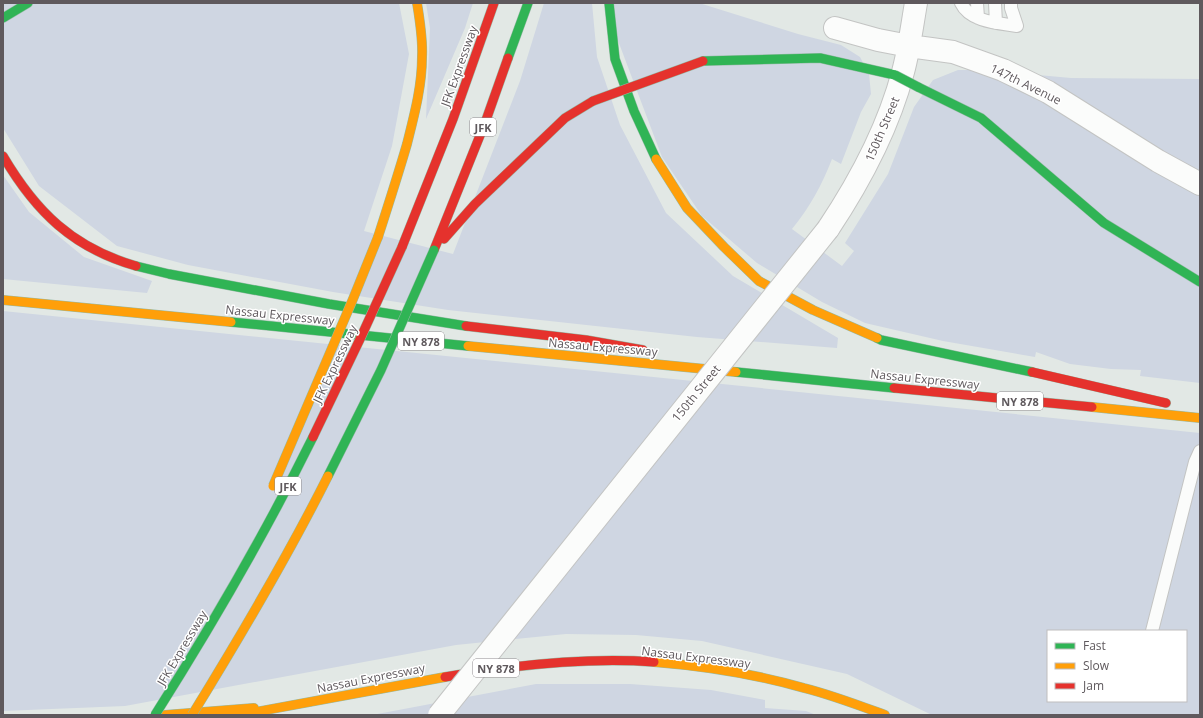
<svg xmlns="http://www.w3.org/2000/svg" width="1203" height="718" viewBox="0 0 1203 718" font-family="'Open Sans',sans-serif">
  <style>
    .green { fill: #cfd6e2; fill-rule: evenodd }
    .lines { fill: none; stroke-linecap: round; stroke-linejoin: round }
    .lane-casing { stroke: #c3c4c3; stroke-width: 14 }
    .street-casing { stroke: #c3c4c3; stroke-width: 24 }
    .fast-casing { stroke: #95baa5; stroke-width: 10 }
    .slow-casing { stroke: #95baa5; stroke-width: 10 }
    .jam-casing { stroke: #95baa5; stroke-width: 10 }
    .lane { stroke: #fbfcfb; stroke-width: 12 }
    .street { stroke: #fbfcfb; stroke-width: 22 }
    .fast { stroke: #30b455; stroke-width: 9 }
    .slow { stroke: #ff9f0a; stroke-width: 9 }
    .jam { stroke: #e5322d; stroke-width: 9 }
    .street-bridge-casing { stroke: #c3c4c3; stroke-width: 24; stroke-linecap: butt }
    .fast-bridge-casing { stroke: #95baa5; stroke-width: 10; stroke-linecap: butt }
    .slow-bridge-casing { stroke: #95baa5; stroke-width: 10; stroke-linecap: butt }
    .jam-bridge-casing { stroke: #95baa5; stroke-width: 10; stroke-linecap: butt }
    .street-bridge { stroke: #fbfcfb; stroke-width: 22 }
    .fast-bridge { stroke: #30b455; stroke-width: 9 }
    .slow-bridge { stroke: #ff9f0a; stroke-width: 9 }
    .jam-bridge { stroke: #e5322d; stroke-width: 9 }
    .labels { text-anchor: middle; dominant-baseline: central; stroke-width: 3; stroke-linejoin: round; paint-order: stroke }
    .shield { fill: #fff; stroke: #8f8b8e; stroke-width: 1 }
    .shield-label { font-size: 11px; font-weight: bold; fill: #5f595d }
    .street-label { font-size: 12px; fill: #5f595d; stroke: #fff }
  </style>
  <rect width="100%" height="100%" fill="#e2e8e5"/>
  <path class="green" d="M4,3H399L409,54L392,146L364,231L453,254L520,81L544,3H592L597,57L620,125L666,213L733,276L838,338L837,348L697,337L448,310L333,292L188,265L117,246L39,186L3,128Z
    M426,3H473L465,28L426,119L430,28Z
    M614,3H699L798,34L841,45L860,57L869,74L871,94L861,112L841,164L832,159C822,185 810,207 792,229L842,266L854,251L845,243L888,174L914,107L933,80L958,70H982L1071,78L1200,79V383L1140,376L1141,370L1111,369L1070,364L1036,352L1035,357L943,341L865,323L822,302L757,263L702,216L662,157L617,38Z
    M3,175L29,212L84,257L152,281L147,293L3,279Z
    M3,311L624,374L1200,433V715H932L847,674L702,641L636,635L566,634L456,645L125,706L3,711ZM1048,631H1186V701H1048Z
    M536,684H630L711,690L765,700V708L806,711L816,715H372Z"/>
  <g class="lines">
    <g class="lane-casing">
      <path id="lane" d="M961,3C970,22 998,23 1017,26L1011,8V3
        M977,3L978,18
        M995,3L996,23
        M1152,631L1195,462L1200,451"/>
    </g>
    <g class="street-casing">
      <path id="street" d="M835,28L878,40L909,46L953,52L1003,70L1048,92L1158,161L1200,184
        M828,229C860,181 888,129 903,72C909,50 912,26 916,3"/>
    </g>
    <g class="fast-casing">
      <path id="fast" d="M609,3L615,59L634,111L656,159
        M3,18L28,3
        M508,58L528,3
        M703,61L820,58L895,75
        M918,87L981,118L1104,223L1200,282
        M136,266L169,274L329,304L466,326
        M231,322L468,346
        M877,338L881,340L1032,372
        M736,372L894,388"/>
    </g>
    <g class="slow-casing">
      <path id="slow" d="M656,159L687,208L724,247L759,281L813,310L877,338
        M378,237C388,206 398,175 407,144C414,116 422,87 422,57C423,39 420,21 417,3
        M3,300L231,322
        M468,346L736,372
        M1092,407L1200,418
        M654,662C705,666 755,674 804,688C832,695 858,705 885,715
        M165,715L254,708
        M239,715L445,677"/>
    </g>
    <g class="jam-casing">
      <path id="jam" d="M3,156C36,212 73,248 136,266
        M444,239L475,204L565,118L593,101
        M402,247L453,119L494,3
        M434,250L485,123L508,58
        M466,326L586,340L643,350
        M1032,372L1166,403
        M894,388L1092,407
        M445,677C514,665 584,657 654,662"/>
    </g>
    <use href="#lane" class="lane"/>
    <use href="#street" class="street"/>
    <use href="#fast" class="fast"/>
    <use href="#slow" class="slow"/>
    <use href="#jam" class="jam"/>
    <g class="street-bridge-casing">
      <path id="street-bridge" d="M439,715L828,229"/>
    </g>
    <g class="fast-bridge-casing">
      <path id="fast-bridge" d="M895,75L918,87
        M328,476L381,370L434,250
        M155,715C212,625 266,532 313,437"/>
    </g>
    <g class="slow-bridge-casing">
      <path id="slow-bridge" d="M273,486L353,299L378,237
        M192,715C240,637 287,558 328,476"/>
    </g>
    <g class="jam-bridge-casing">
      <path id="jam-bridge" d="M593,101L703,61
        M313,437L361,337L402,247"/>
    </g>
    <use href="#street-bridge" class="street-bridge"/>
    <use href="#fast-bridge" class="fast-bridge"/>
    <use href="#slow-bridge" class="slow-bridge"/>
    <use href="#jam-bridge" class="jam-bridge"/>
  </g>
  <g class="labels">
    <g class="shield">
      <rect x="470" y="118" width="26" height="18" rx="3"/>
      <rect x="398" y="332" width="46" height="18" rx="3"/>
      <rect x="997" y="392" width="46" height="18" rx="3"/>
      <rect x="275" y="477" width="26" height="18" rx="3"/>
      <rect x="473" y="659" width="46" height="18" rx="3"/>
    </g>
    <g class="shield-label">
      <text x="483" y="127">JFK</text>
      <text x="421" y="341">NY 878</text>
      <text x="1020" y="401">NY 878</text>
      <text x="288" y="486">JFK</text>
      <text x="496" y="668">NY 878</text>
    </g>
    <g class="street-label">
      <text transform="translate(459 66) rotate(-70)">JFK Expressway</text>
      <text transform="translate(1026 84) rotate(26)">147th Avenue</text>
      <text transform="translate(882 129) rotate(-67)">150th Street</text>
      <text transform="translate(280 315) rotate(6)">Nassau Expressway</text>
      <text transform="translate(603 347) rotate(5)">Nassau Expressway</text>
      <text transform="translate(335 364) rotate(-64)">JFK Expressway</text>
      <text transform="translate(925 379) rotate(6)">Nassau Expressway</text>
      <text transform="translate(696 393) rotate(-51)">150th Street</text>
      <text transform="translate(182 648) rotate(-59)">JFK Expressway</text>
      <text transform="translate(696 657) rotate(7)">Nassau Expressway</text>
      <text transform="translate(371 678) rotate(-11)">Nassau Expressway</text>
    </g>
  </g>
  <rect width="1203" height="718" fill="none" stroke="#5f595d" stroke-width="8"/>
  <rect x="1047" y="630" width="140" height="72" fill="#ffffff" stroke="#bfbdbe"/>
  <rect x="1055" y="643" width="20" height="6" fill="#30b455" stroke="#bfbdbe"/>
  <text x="1083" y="650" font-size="12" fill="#5f595d">Fast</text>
  <rect x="1055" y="663" width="20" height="6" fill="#ff9f0a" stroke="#bfbdbe"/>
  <text x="1083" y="670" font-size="12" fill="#5f595d">Slow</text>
  <rect x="1055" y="683" width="20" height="6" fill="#e5322d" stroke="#bfbdbe"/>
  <text x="1083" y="690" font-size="12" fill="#5f595d">Jam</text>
</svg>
